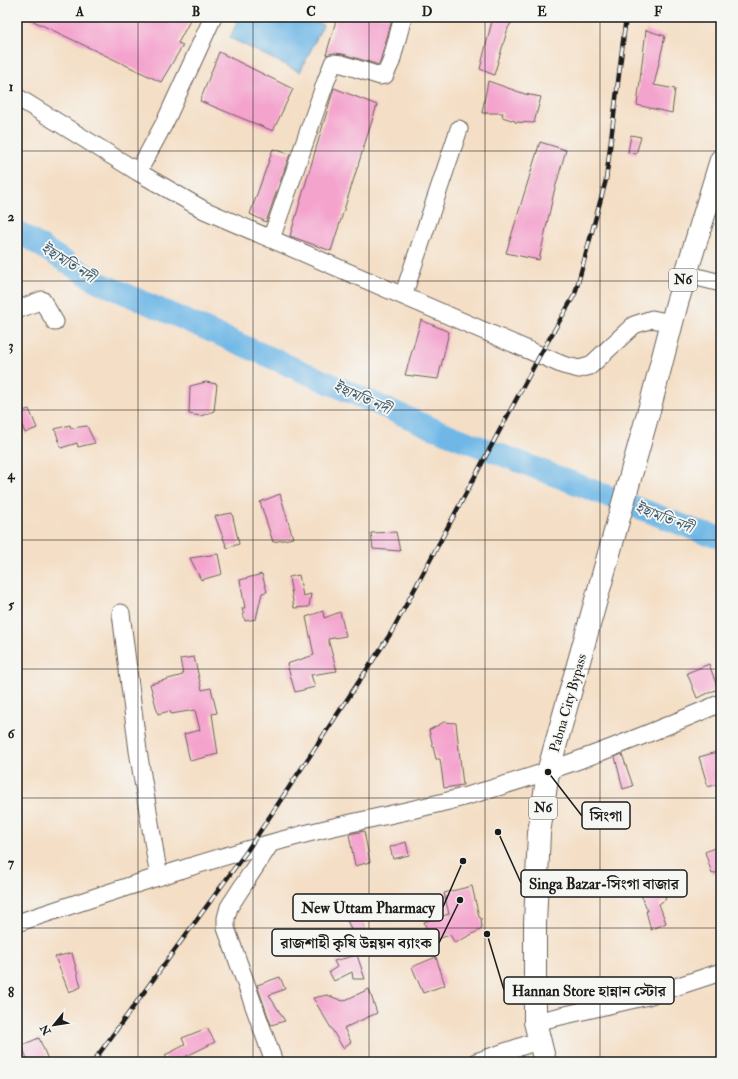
<svg xmlns="http://www.w3.org/2000/svg" width="738" height="1079" viewBox="0 0 738 1079" font-family="'IM FELL Double Pica','Noto Serif Bengali',serif">
  <style>
    .water { fill: #6eb7e6; stroke: #456a81 }
    .lines { fill: none; stroke-linecap: round; stroke-linejoin: round }
    .river { stroke: #6eb7e6; stroke-width: 22 }
    .building { fill: #f4a3cd }
    .minor-casing { stroke: #686057; stroke-width: 19 }
    .highway-casing { stroke: #686057; stroke-width: 24 }
    .minor { stroke: #fff; stroke-width: 17 }
    .highway { stroke: #fff; stroke-width: 22 }
    .rail-casing { stroke: #1c1c1c; stroke-width: 4.5 }
    .rail { stroke: #f6f6f2; stroke-width: 3; stroke-dasharray: 9; stroke-linecap: butt }
    .grid { fill: none; stroke: #1c1c1c; stroke-width: 1; stroke-opacity: 0.55 }
    .labels { text-anchor: middle; dominant-baseline: central; stroke-width: 3.5; stroke-linejoin: round; paint-order: stroke }
    .shield { fill: #f6f6f2; stroke: #5d5d5c; stroke-width: 1 }
    .shield-label { font-size: 13px; font-weight: bold; fill: #1c1c1c }
    .street-label { font-size: 14px; fill: #1c1c1c; stroke: #f6f6f2 }
    .water-label { font-size: 15px; font-style: italic; fill: #3d5a6d; stroke: #f6f6f2 }
    .leader { fill: none; stroke: #1c1c1c; stroke-width: 1.5 }
    .callout-dot { fill: #1c1c1c; stroke: #f6f6f2; stroke-width: 1.5 }
    .callout { fill: #f6f6f2; stroke: #1c1c1c; stroke-width: 1.5 }
    .callout-label { font-size: 15px; text-anchor: middle; font-weight: bold; fill: #1c1c1c }
    .neatline { fill: none; stroke: #1c1c1c; stroke-width: 1.5 }
    .grid-label { font-size: 13px; text-anchor: middle; font-weight: bold; fill: #1c1c1c }
  </style>
  <rect width="100%" height="100%" fill="#f6f6f2"/>
  <filter id="ink" filterUnits="userSpaceOnUse"><feTurbulence type="fractalNoise" baseFrequency=".025" numOctaves="2"/><feDisplacementMap in="SourceGraphic" scale="8" xChannelSelector="R" yChannelSelector="G"/><feConvolveMatrix kernelMatrix="1 2 1 2 8 2 1 2 1" color-interpolation-filters="sRGB"/></filter>
  <filter id="wash" filterUnits="userSpaceOnUse"><feTurbulence type="fractalNoise" baseFrequency=".012" numOctaves="4" result="noise"/><feDisplacementMap in="SourceGraphic" scale="16" xChannelSelector="R" yChannelSelector="G"/><feGaussianBlur stdDeviation="0.9" result="paint"/><feColorMatrix in="noise" values="0 0 0 0 0 0 0 0 0 0 0 0 0 0 0 0 0 1.4 0 .05"/><feComposite in="paint" operator="in"/></filter>
  <g filter="url(#wash)">
    <rect width="100%" height="100%" fill="#f4dec5"/>
    <path class="water" d="M239,17H306L323,25L300,72L230,38Z"/>
    <g class="lines">
      <path class="river" d="M17,231L96,281L427,426L703,533L721,537"/>
    </g>
    <g id="blocks">
      <path class="building" d="M25,17H192L178,43L183,45L161,82Z
        M337,17H393L379,65L343,54L334,53L326,55Z
        M493,17H515L508,28L494,75L480,69Z
        M646,30L665,36L654,85L675,89L672,113L637,105Z
        M219,52L293,89L273,131L200,101Z
        M488,81L525,94L541,97L534,123L515,122V121L502,117L503,113H482Z
        M334,88L377,105L331,251L290,236Z
        M631,135L641,137L636,154L628,152Z
        M540,142L566,150L554,192L539,260L506,253Z
        M273,149L290,154L266,222L250,214Z
        M421,320L449,332L438,379L405,375Z
        M206,382L217,384L214,411L201,416L189,414L190,386Z
        M29,409L37,428L25,433L17,413Z
        M70,425L71,428L87,426L95,443L78,447L77,443L61,448L55,429Z
        M280,494L293,538L273,542L260,502Z
        M232,513L239,544L227,548L215,516Z
        M396,532L400,551L373,549L371,533Z
        M218,554L222,574L201,580L190,558Z
        M262,574L267,592L262,593L256,619L245,621L242,608H245L240,580Z
        M299,575L303,596L311,594L309,607L294,608L289,577Z
        M323,611L324,618L340,612L346,636L328,639L337,671L311,675L315,687L295,692L287,664L314,655L306,617Z
        M194,657L202,690L211,688L217,713L212,714L218,754L190,761L184,734L200,730L195,710L171,714L170,711L158,714L150,684L183,675L180,659Z
        M709,664L718,689L697,698L687,673Z
        M444,722L456,723L463,785L444,788L440,759H436L429,730Z
        M717,752L721,764V783L708,787L699,757Z
        M622,754L633,786L623,789L615,757Z
        M364,831L370,862L355,866L349,834Z
        M406,842L409,855L393,859L390,847Z
        M721,845V871L712,874L705,852Z
        M658,879L666,899L659,904L666,923L651,930L646,911H648L638,888Z
        M472,886L479,917L481,918L482,929L455,943L450,935L431,941L424,922L449,914L444,893Z
        M361,912L366,935L374,932L381,948L362,956L345,915Z
        M72,953L81,987L69,992L55,957Z
        M357,955L365,979H353L352,972L334,981L329,972L337,967L334,961Z
        M436,957L445,985L423,993L412,967Z
        M280,977L285,989L269,995L285,1021L271,1025L257,985Z
        M369,989L377,1013L344,1028L351,1042L343,1048L313,998L327,995L343,1001Z
        M207,1028L215,1042L175,1062H168L165,1055L185,1045L182,1038Z
        M39,1038L49,1062H28L22,1045Z"/>
    </g>
  </g>
  <g filter="url(#ink)">
    <use href="#blocks" fill-opacity="0" stroke="#686057" stroke-width="1"/>
    <g class="lines">
      <g class="minor-casing">
        <path id="minor" d="M17,97L138,172L204,210L563,365L579,369L590,366L634,325L652,319L672,323
          M138,172L165,122L213,17
          M271,239L326,81L333,63L342,64L380,76L385,75L391,62L403,17
          M685,274L721,283
          M403,296L459,129
          M17,310L42,300L55,322
          M121,613L138,751L159,877
          M270,844L229,907L226,918V928L274,1062
          M17,923C111,892 205,860 301,835C354,821 410,812 463,797C552,773 637,739 721,703
          M535,1022L648,996L721,972
          M476,1062L540,1040"/>
      </g>
      <g class="highway-casing">
        <path id="highway" d="M545,1062L535,1022V923L539,833L548,772L651,403L677,303L721,160"/>
      </g>
      <use href="#minor" class="minor"/>
      <use href="#highway" class="highway"/>
      <g class="rail-casing">
        <path id="rail" d="M93,1062L247,851L391,633L540,355L575,294L606,180L626,17"/>
      </g>
      <use href="#rail" class="rail"/>
    </g>
  </g>
  <path class="grid" d="M138,17V1062M253,17V1062M369,17V1062M485,17V1062M600,17V1062M17,151H721M17,281H721M17,410H721M17,540H721M17,669H721M17,798H721M17,928H721"/>
  <g class="labels">
    <g class="shield">
      <rect x="669" y="269" width="28" height="22" rx="3"/>
      <rect x="529" y="797" width="28" height="22" rx="3"/>
    </g>
    <g class="shield-label">
      <text x="683" y="280">N6</text>
      <text x="543" y="808">N6</text>
    </g>
    <g class="street-label">
      <text transform="translate(568 703) rotate(-74)">Pabna City Bypass</text>
    </g>
    <g class="water-label">
      <text transform="translate(68 263) rotate(32)">ইছামতি নদী</text>
      <text transform="translate(362 398) rotate(24)">ইছামতি নদী</text>
      <text transform="translate(664 518) rotate(21)">ইছামতি নদী</text>
    </g>
  </g>
  <path class="leader" d="M548 772L582 816M498 832L521 883M463 861L443 907M460 900L439 943M487 934L504 990"/>
  <g class="callout-dot">
    <circle cx="548" cy="772" r="4"/>
    <circle cx="498" cy="832" r="4"/>
    <circle cx="463" cy="861" r="4"/>
    <circle cx="460" cy="900" r="4"/>
    <circle cx="487" cy="934" r="4"/>
  </g>
  <g class="callout">
    <rect x="582" y="802" width="48" height="27" rx="4"/>
    <rect x="521" y="870" width="166" height="27" rx="4"/>
    <rect x="293" y="894" width="150" height="27" rx="4"/>
    <rect x="272" y="929" width="167" height="27" rx="4"/>
    <rect x="504" y="977" width="170" height="27" rx="4"/>
  </g>
  <g class="callout-label">
    <text x="606" y="821">সিংগা</text>
    <text x="604" y="889">Singa Bazar-সিংগা বাজার</text>
    <text x="368" y="913">New Uttam Pharmacy</text>
    <text x="356" y="948">রাজশাহী কৃষি উন্নয়ন ব্যাংক</text>
    <text x="589" y="996">Hannan Store হান্নান স্টোর</text>
  </g>
  <rect width="738" height="1079" fill="none" stroke="#f6f6f2" stroke-width="44"/>
  <g transform="translate(54 1025) rotate(240)" stroke="#f6f6f2" stroke-width="3" paint-order="stroke">
  <path d="M0-3L7 15L0 10L-7 15Z" fill="#1c1c1c"/>
  <text y="-6" font-size="11" font-weight="bold" text-anchor="middle" fill="#1c1c1c">N</text>
  </g>
  <rect x="22" y="22" width="694" height="1035" class="neatline"/>
  <g class="grid-label">
    <text x="80" y="16">A</text>
    <text x="196" y="16">B</text>
    <text x="311" y="16">C</text>
    <text x="427" y="16">D</text>
    <text x="542" y="16">E</text>
    <text x="658" y="16">F</text>
    <text x="11" y="91">1</text>
    <text x="11" y="221">2</text>
    <text x="11" y="350">3</text>
    <text x="11" y="479">4</text>
    <text x="11" y="609">5</text>
    <text x="11" y="738">6</text>
    <text x="11" y="867">7</text>
    <text x="11" y="997">8</text>
  </g>
</svg>
